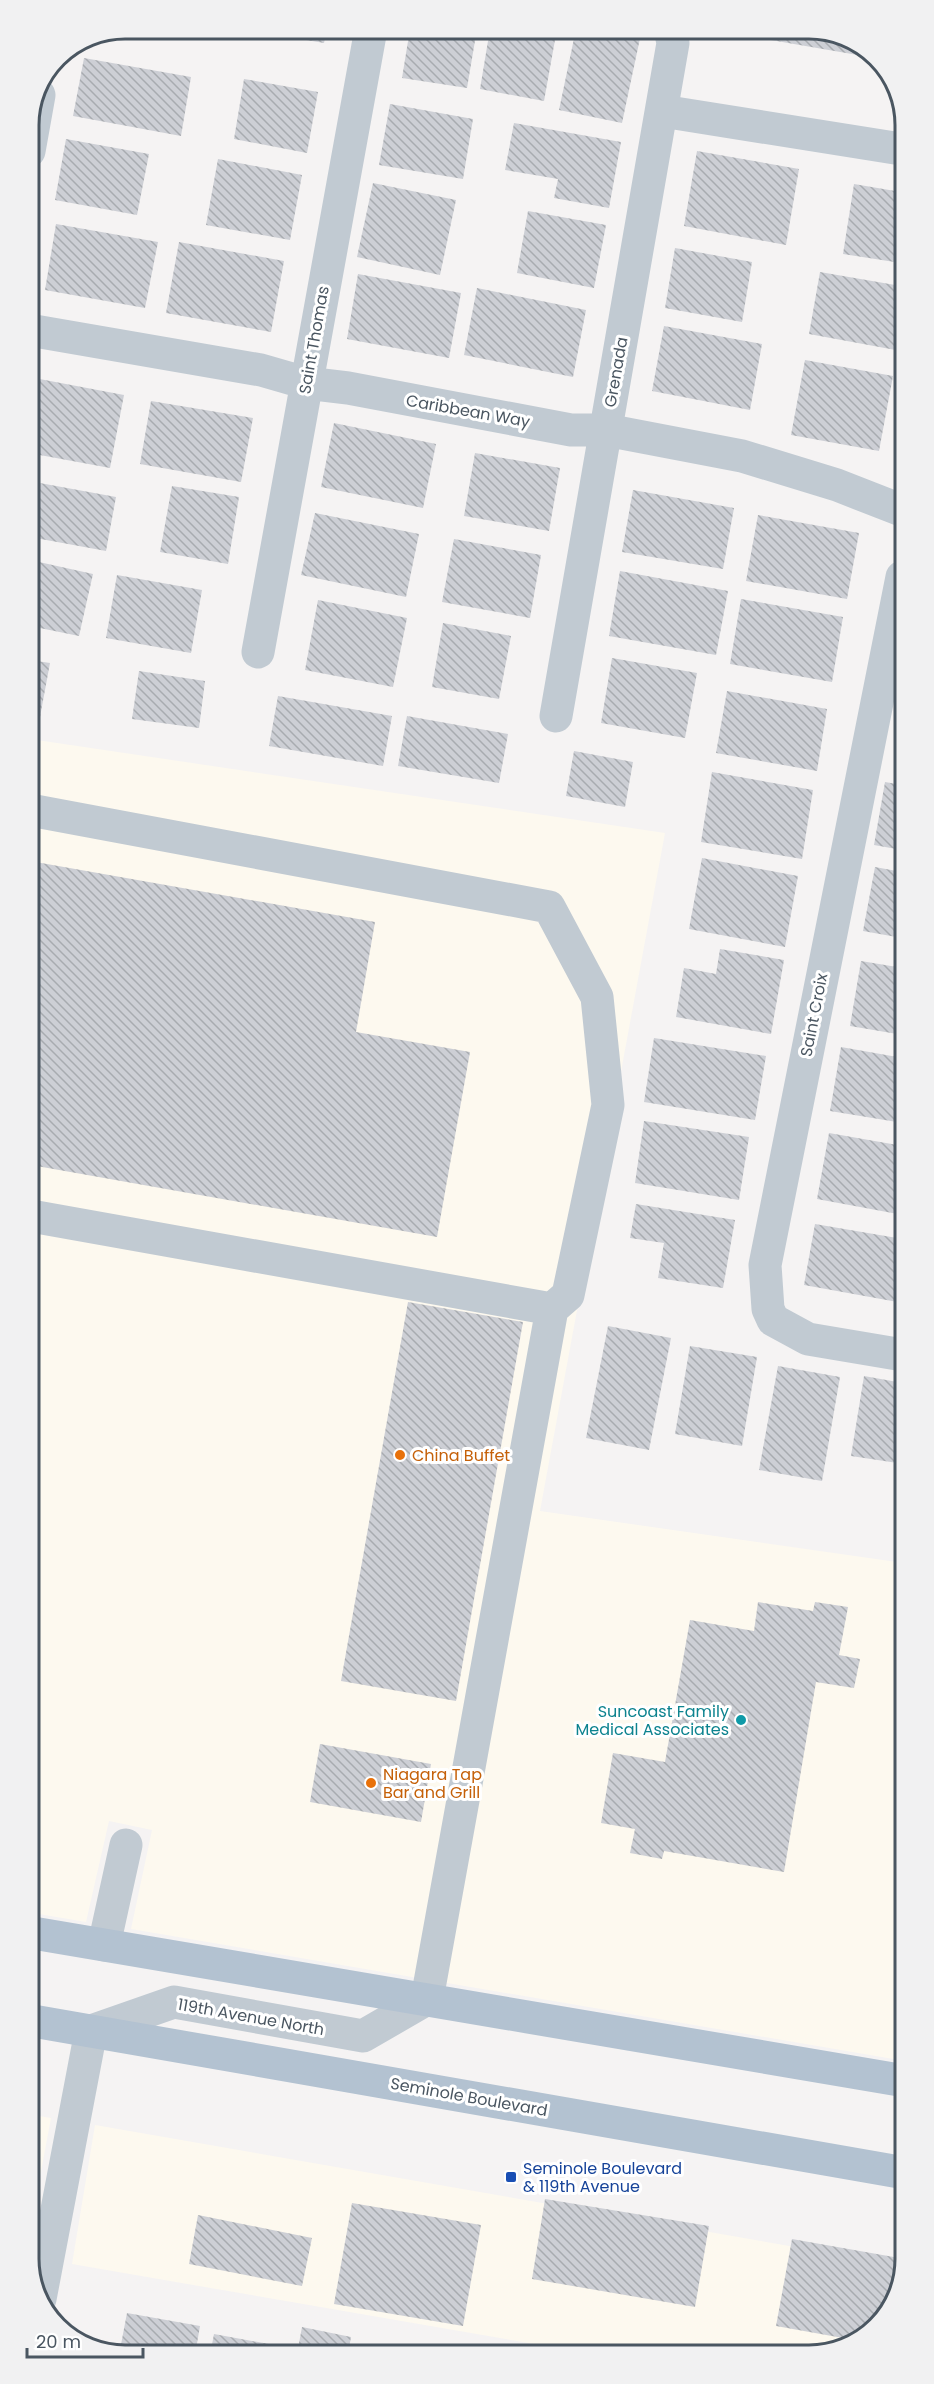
<svg xmlns="http://www.w3.org/2000/svg" width="934" height="2384" viewBox="0 0 934 2384" font-family="Poppins,sans-serif">
  <style>
    .commercial { fill: #fdf9ef }
    .building { fill: url(#building-back-hatch) }
    .lines { fill: none; stroke-linecap: round; stroke-linejoin: round }
    .minor { stroke: #c1cad2; stroke-width: 33 }
    .major { stroke: #b3c2d1; stroke-width: 33 }
    .food-dot { fill: #e8710a; stroke: #fff; stroke-width: 2 }
    .culture-dot { fill: #0f9aa8; stroke: #fff; stroke-width: 2 }
    .transit-dot { fill: #1a4fb4; stroke: #fff; stroke-width: 2 }
    .labels { text-anchor: middle; dominant-baseline: central; stroke-width: 6; stroke-linejoin: round; paint-order: stroke }
    .street-label { font-size: 16px; fill: #4a5661; stroke: #fff }
    .food-label { font-size: 16px; fill: #c56008; stroke: #fff; text-anchor: start }
    .culture-label { font-size: 16px; fill: #0d838f; stroke: #fff; text-anchor: end }
    .transit-label { font-size: 16px; fill: #164399; stroke: #fff; text-anchor: start }
    .rim { fill: none; stroke: #4a5661; stroke-width: 3 }
  </style>
  <defs>
    <pattern id="building-back-hatch" width="6" height="6" patternUnits="userSpaceOnUse" patternTransform="scale(1.5)"><rect width="6" height="6" fill="#cdcfd5"/><path d="M-1 5l2 2M0 0l6 6M5-1l2 2" fill="none" stroke="#a8abb0"/></pattern>
  </defs>
  <rect width="100%" height="100%" fill="#f5f3f3"/>
  <path class="commercial" d="M30,739L665,833L540,1511L904,1563L905,2061L131,1929L152,1830L109,1821L86,1922L33,1913Z
    M33,2115L51,2118L33,2214Z
    M95,2125L904,2266L886,2318L840,2351L580,2352L72,2264Z"/>
  <path class="building" d="M199,29H238L237,37Z
    M253,29H327L324,43L253,31Z
    M410,29H477L467,88L402,78Z
    M490,29H557L544,101L480,89Z
    M576,29H642L622,123L559,110Z
    M731,29H816L868,49L875,58L730,33Z
    M84,58L191,77L181,136L73,116Z
    M244,79L318,92L307,153L234,139Z
    M390,104L473,119L463,179L379,165Z
    M514,123L621,142L609,208L554,198L558,179L505,170Z
    M66,139L149,154L137,215L55,200Z
    M697,151L799,169L786,245L684,226Z
    M218,159L302,175L290,240L206,225Z
    M373,183L456,200L440,275L357,257Z
    M854,184L901,192V263L843,254Z
    M528,211L606,225L594,288L517,273Z
    M56,224L158,242L145,308L45,290Z
    M179,242L284,261L271,332L166,313Z
    M675,248L752,262L742,322L665,308Z
    M820,272L901,286V351L809,334Z
    M358,274L461,293L449,358L347,339Z
    M477,288L586,310L573,377L464,355Z
    M664,326L762,344L750,410L652,391Z
    M805,360L893,376L879,451L791,435Z
    M29,377L124,395L110,468L29,453Z
    M151,401L253,418L241,482L140,464Z
    M334,423L436,444L423,508L321,487Z
    M475,453L560,468L549,531L464,516Z
    M29,481L116,497L106,551L30,537Z
    M172,486L239,497L228,564L160,552Z
    M633,490L734,508L723,569L622,552Z
    M315,513L419,534L406,597L301,575Z
    M758,515L859,533L847,599L746,581Z
    M454,539L541,555L530,618L442,602Z
    M30,560L93,574L79,636L30,626Z
    M620,571L728,591L716,655L609,636Z
    M117,575L202,590L191,653L106,638Z
    M741,599L843,617L832,682L730,664Z
    M318,600L407,618L393,687L305,670Z
    M443,623L511,636L499,699L432,687Z
    M612,658L697,673L685,738L601,723Z
    M30,660L50,663L40,717L30,714Z
    M139,671L205,681L199,728L132,719Z
    M727,691L827,709L817,771L716,753Z
    M278,696L392,716L383,766L269,746Z
    M407,716L508,734L499,783L398,766Z
    M574,751L633,762L625,807L566,796Z
    M712,772L813,790L802,859L701,842Z
    M885,782L902,785V850L874,845Z
    M702,858L798,876L785,947L689,929Z
    M30,861L375,922L356,1032L470,1052L437,1237L31,1165Z
    M875,867L902,872V938L863,931Z
    M720,949L784,960L771,1034L676,1017L684,968L716,974Z
    M861,961L903,968V1035L850,1026Z
    M654,1038L766,1056L755,1120L644,1102Z
    M841,1047L903,1058V1123L830,1111Z
    M644,1121L749,1137L739,1200L635,1183Z
    M829,1133L903,1146V1215L817,1199Z
    M636,1204L735,1220L723,1288L658,1278L664,1243L630,1238Z
    M815,1224L903,1239V1303L804,1285Z
    M408,1302L523,1322L456,1701L341,1681Z
    M608,1326L671,1338L649,1450L586,1438Z
    M690,1346L757,1357L742,1446L675,1434Z
    M778,1366L840,1377L822,1481L759,1470Z
    M864,1376L903,1383L904,1464L851,1456Z
    M758,1602L813,1611L815,1602L848,1607L839,1655L860,1659L854,1688L816,1682L784,1872L664,1851L662,1859L630,1853L635,1829L601,1823L613,1753L665,1762L690,1620L754,1631Z
    M320,1744L431,1764L421,1822L310,1802Z
    M545,2199L709,2226L695,2307L532,2279Z
    M352,2203L481,2225L463,2326L334,2304Z
    M198,2215L312,2238L302,2286L189,2264Z
    M792,2239L905,2259L886,2318L854,2340L776,2326Z
    M127,2313L200,2326L195,2355H119Z
    M302,2327L351,2337L348,2354H297Z
    M214,2334L285,2347L283,2354L210,2355Z"/>
  <g class="lines">
    <path class="minor" d="M662,111L901,149
      M29,151L39,95
      M29,330L261,370L306,383L348,388L571,430H606L742,456L837,485L901,510
      M902,577L765,1265L768,1309L773,1320L808,1339L903,1355
      M258,652L371,29
      M556,716L673,43L670,29
      M30,810L549,907L597,997L608,1105L568,1295L552,1309
      M31,1216L552,1309L427,1999L363,2036L174,2002L91,2031L40,2299
      M104,1945L126,1845"/>
    <path class="major" d="M33,1933L905,2081
      M33,2021L905,2173"/>
  </g>
  <g class="food-dot">
    <circle cx="400" cy="1455" r="6"/>
    <circle cx="371" cy="1783" r="6"/>
  </g>
  <circle class="culture-dot" cx="741" cy="1720" r="6"/>
  <rect class="transit-dot" x="505" y="2171" width="12" height="12" rx="3"/>
  <g class="labels">
    <g class="street-label">
      <text transform="translate(314 340) rotate(-80)">Saint Thomas</text>
      <text transform="translate(616 372) rotate(-80)">Grenada</text>
      <text transform="translate(468 411) rotate(10)">Caribbean Way</text>
      <text transform="translate(814 1015) rotate(-79)">Saint Croix</text>
      <text transform="translate(251 2017) rotate(10)">119th Avenue North</text>
      <text transform="translate(469 2097) rotate(10)">Seminole Boulevard</text>
    </g>
    <g class="food-label">
      <text x="412" y="1455">China Buffet</text>
      <text x="383" y="1774">Niagara Tap<tspan x="383" dy="18">Bar and Grill</tspan></text>
    </g>
    <g class="culture-label">
      <text x="729" y="1711">Suncoast Family<tspan x="729" dy="18">Medical Associates</tspan></text>
    </g>
    <g class="transit-label">
      <text x="523" y="2168">Seminole Boulevard<tspan x="523" dy="18">&amp; 119th Avenue</tspan></text>
    </g>
  </g>
  <path d="M0 0H934V2384H0ZM125 39H809A86 86 0 0 1 895 125V2259A86 86 0 0 1 809 2345H125A86 86 0 0 1 39 2259V125A86 86 0 0 1 125 39Z" fill="#f1f1f2" fill-rule="evenodd"/>
  <path class="rim" d="M125 39H809A86 86 0 0 1 895 125V2259A86 86 0 0 1 809 2345H125A86 86 0 0 1 39 2259V125A86 86 0 0 1 125 39Z"/>
  <path d="M27 2348v9h116v-9" fill="none" stroke="#4a5661" stroke-width="3"/>
  <text x="36" y="2348" font-size="18" fill="#4a5661" stroke="#ffffff" stroke-width="4.5" paint-order="stroke">20 m</text>
</svg>
